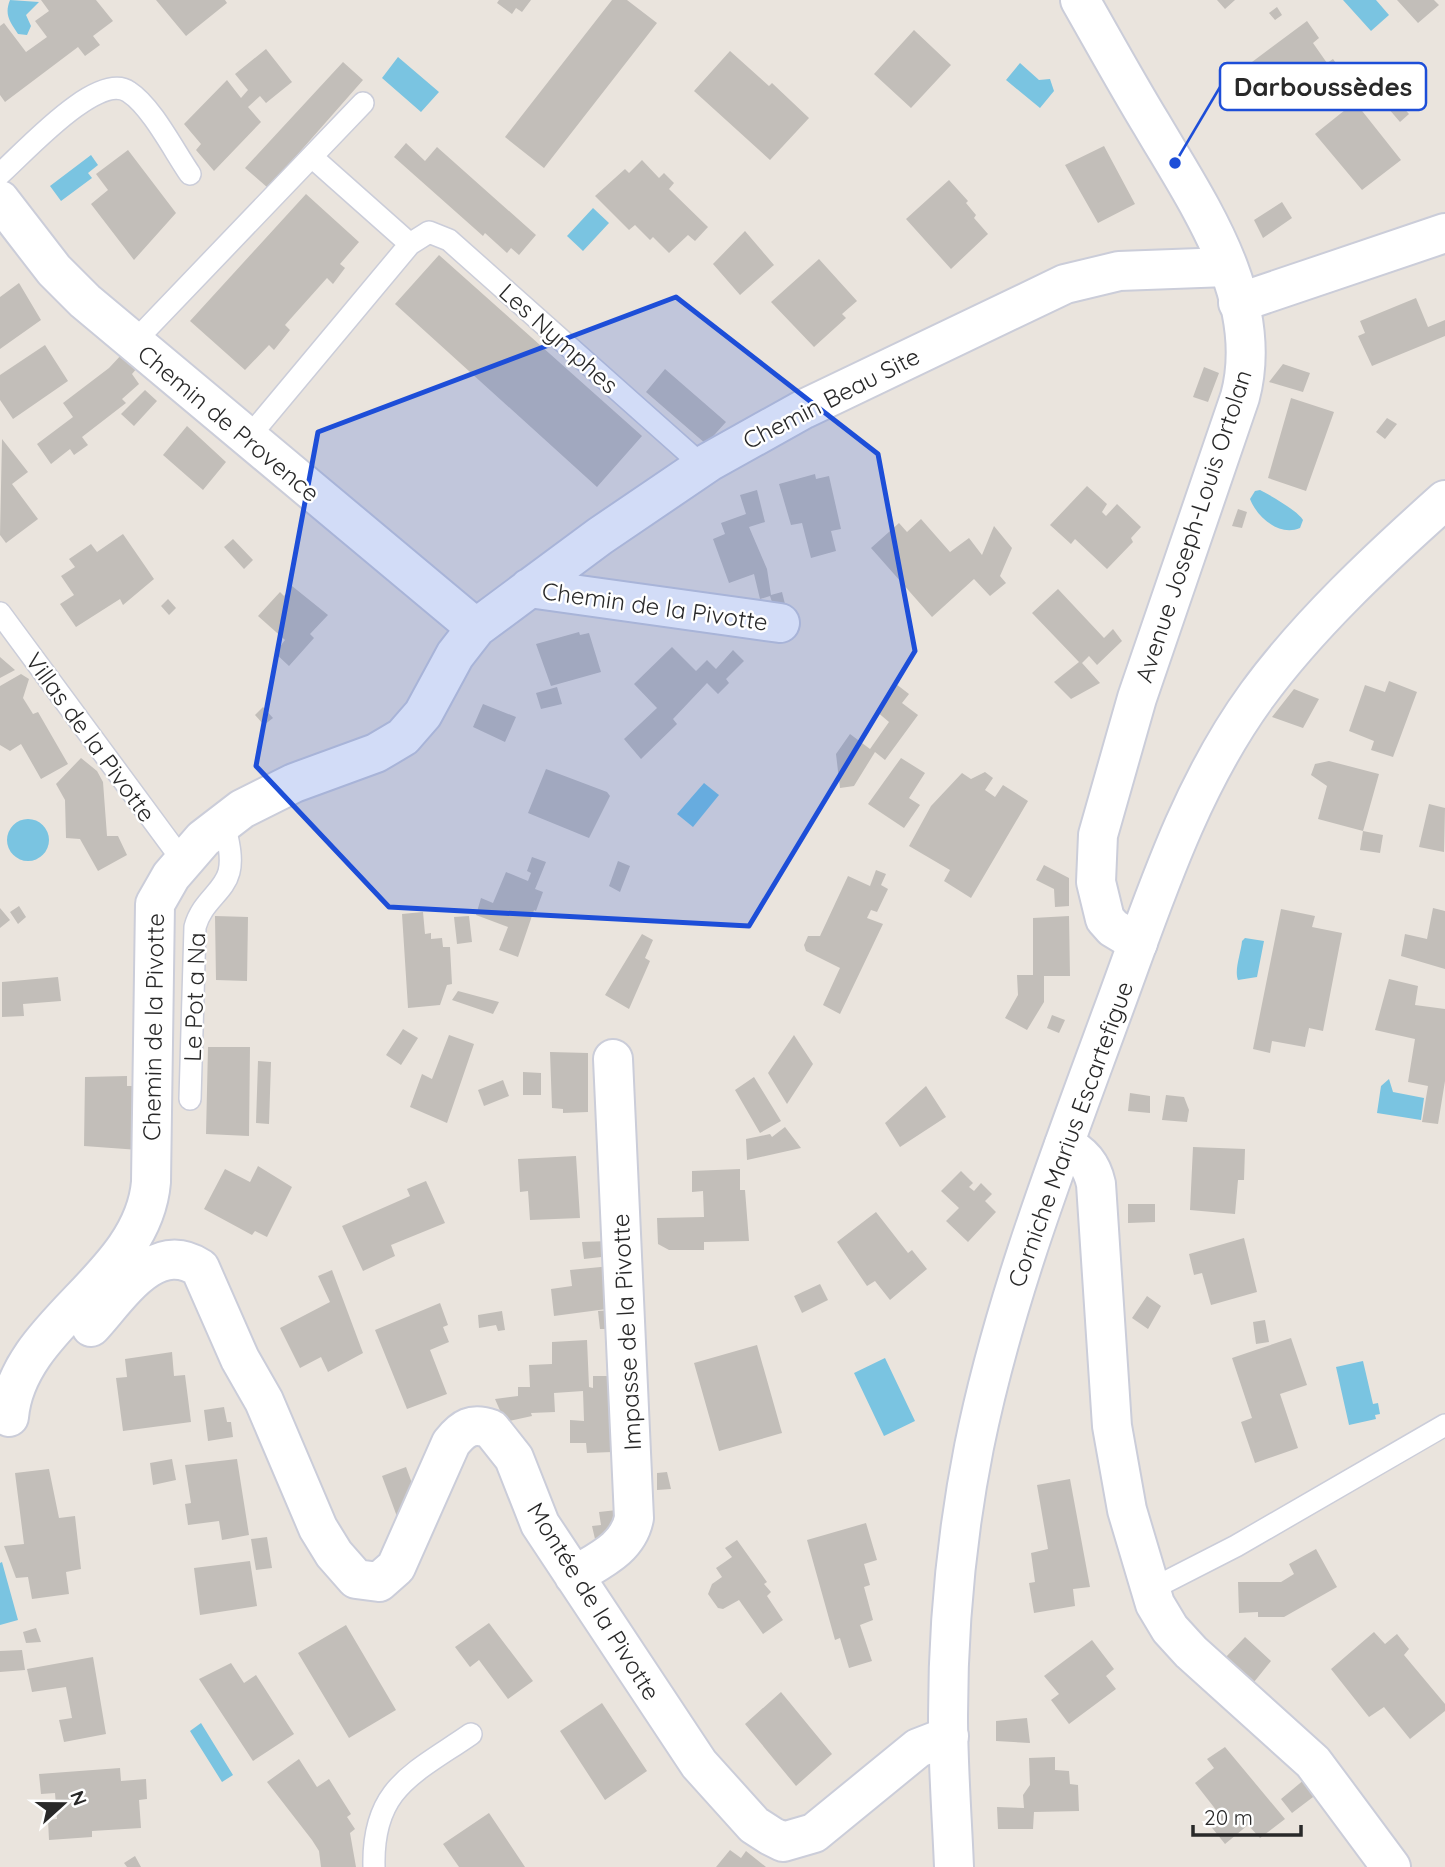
<svg xmlns="http://www.w3.org/2000/svg" width="1445" height="1867" viewBox="0 0 1445 1867" font-family="Quicksand,sans-serif">
  <style>
    .water { fill: #7ac4e1 }
    .building { fill: #c2beb9 }
    .lines { fill: none; stroke-linecap: round; stroke-linejoin: round }
    .service-casing { stroke: #cbcdd9; stroke-width: 24 }
    .minor-casing { stroke: #cbcdd9; stroke-width: 42 }
    .tertiary-casing { stroke: #cbcdd9; stroke-width: 42 }
    .secondary-casing { stroke: #cbcdd9; stroke-width: 42 }
    .service { stroke: #fff; stroke-width: 21 }
    .minor { stroke: #fff; stroke-width: 38 }
    .tertiary { stroke: #fff; stroke-width: 38 }
    .secondary { stroke: #fff; stroke-width: 38 }
    .marked { fill: #1d4ed8; fill-opacity: 0.2; stroke: #1d4ed8; stroke-width: 5; stroke-linejoin: round }
    .labels { text-anchor: middle; dominant-baseline: central; stroke-width: 5; stroke-linejoin: round; paint-order: stroke }
    .street-label { font-size: 24px; fill: #292929; stroke: #fff }
    .leader { fill: none; stroke: #1d4ed8; stroke-width: 2.5 }
    .callout-dot { fill: #1d4ed8; stroke: #fff; stroke-width: 2.5 }
    .callout { fill: #fff; stroke: #1d4ed8; stroke-width: 2.5 }
    .callout-label { font-size: 26px; text-anchor: middle; font-weight: bold; fill: #292929 }
  </style>
  <rect width="100%" height="100%" fill="#eae4dd"/>
  <path class="water" d="M10,0L39,2L26,15L31,26L27,35L18,34C10,22 4,15 10,0Z
    M1343,0H1376L1389,15L1371,31Z
    M398,57L439,92L421,112L382,78Z
    M1020,63L1039,80L1050,79L1054,91L1040,108L1006,80Z
    M91,155L98,165L88,173L92,178L61,201L50,186Z
    M593,208L609,223L583,251L567,236Z
    M1260,490C1270,495 1298,511 1303,520L1300,528C1279,537 1257,517 1250,499L1255,491Z
    M704,783L719,795L693,827L677,814Z
    M7 840a21 21 0 1 1 42 0a21 21 0 1 1-42 0Z
    M1245,938L1264,941L1257,977L1238,980C1234,970 1241,953 1242,941Z
    M1389,1079L1393,1092L1424,1098L1421,1120L1377,1113L1381,1086Z
    M885,1358L915,1421L884,1436L854,1373Z
    M1363,1361L1373,1404L1378,1403L1380,1414L1375,1415L1376,1419L1349,1425L1336,1367Z
    M2,1562L18,1620L0,1625V1563Z
    M201,1723L233,1775L222,1782L190,1731Z"/>
  <path class="building" d="M41,0H96L113,21L93,36L100,45L85,56L78,47L5,102L0,95V26L4,23L26,52L47,37L35,21L49,11Z
    M156,0H225L227,3L186,36Z
    M499,0H531L522,12L516,8L512,14L497,3Z
    M612,0H627L657,23L544,168L505,137Z
    M1217,0H1235L1225,9Z
    M1397,0H1434L1439,5L1418,23Z
    M1277,7L1282,15L1275,20L1269,13Z
    M1307,21L1319,38L1313,43L1327,63L1333,59L1344,74L1321,92L1310,76L1266,107L1240,71Z
    M914,30L951,65L911,108L874,74Z
    M266,49L292,82L266,103L260,96L248,107L261,122L214,171L196,150L201,144L184,124L227,80L241,98L248,90L235,74Z
    M730,51L769,86L772,83L809,118L770,160L694,91Z
    M343,62L363,80L268,188L245,168Z
    M1384,86L1409,114L1400,122L1376,94Z
    M1355,102L1401,160L1362,190L1315,134Z
    M406,143L425,161L437,147L536,235L519,255L511,248L507,253L485,233L483,236L394,157Z
    M1104,146L1135,204L1098,223L1065,165Z
    M128,150L176,213L134,260L91,204L108,190L96,174Z
    M642,160L659,178L664,173L674,183L669,189L708,227L695,241L688,235L669,253L653,237L650,240L635,225L629,230L595,196L625,169L629,173Z
    M949,180L968,201L966,203L976,215L974,218L988,234L951,269L906,219Z
    M306,194L359,242L340,264L345,268L333,284L327,278L285,325L290,330L274,350L269,345L245,370L190,321Z
    M1282,202L1292,218L1263,238L1254,220Z
    M745,231L774,265L740,295L713,264Z
    M439,255L642,436L597,487L395,304Z
    M819,259L857,301L842,314L846,318L814,347L771,302Z
    M19,283L41,320L0,349V297Z
    M1416,298L1428,327L1445,320V336L1372,366L1358,336L1365,333L1360,321Z
    M45,345L68,381L13,419L0,400V375Z
    M123,353L137,368L132,374L139,384L122,399L126,403L82,437L88,445L74,455L70,449L51,464L37,444L73,417L63,403L109,368Z
    M1283,364L1310,373L1303,392L1269,382Z
    M1204,367L1219,373L1208,402L1193,397Z
    M665,369L726,422L706,444L646,392Z
    M145,390L157,401L134,426L121,414Z
    M1291,398L1334,412L1306,491L1268,478Z
    M1387,418L1397,424L1385,439L1376,432Z
    M187,426L226,462L203,490L163,455Z
    M2,439L28,472L12,484L38,519L6,543L0,535Z
    M815,474L816,479L829,476L841,529L831,531L836,551L811,558L802,523L791,525L779,484Z
    M1087,486L1107,504L1102,512L1106,516L1117,504L1141,527L1131,538L1133,542L1107,569L1075,539L1071,544L1050,525Z
    M757,490L765,522L749,527L767,569L771,595L782,592L787,612L775,611L770,596L760,599L754,574L729,583L713,539L725,534L721,523L746,514L740,495Z
    M1238,509L1247,512L1242,528L1232,526Z
    M921,519L950,552L969,538L982,555L994,526L1012,548L1000,576L1006,583L990,596L974,579L932,617L871,548L899,523L907,532Z
    M123,534L154,579L123,605L120,599L76,627L60,604L74,595L61,576L75,567L69,559L91,544L97,552Z
    M233,539L253,560L244,569L224,547Z
    M292,586L328,615L310,634L314,638L289,666L275,653L285,640L258,616L280,592L284,596Z
    M1058,589L1104,638L1113,629L1122,641L1097,665L1089,656L1082,663L1100,683L1071,699L1054,682L1079,662L1032,613Z
    M168,599L176,608L169,615L161,606Z
    M579,632L580,635L589,633L601,672L551,686L536,644Z
    M672,647L696,671L707,660L716,669L733,650L744,661L726,679L729,683L718,694L707,683L673,719L677,724L641,759L624,739L657,708L634,684Z
    M0,657L15,670L0,678Z
    M21,674L29,679L23,698L33,714L38,712L68,764L41,779L21,744L10,751L0,745V686Z
    M1389,681L1417,692L1393,757L1371,750L1374,741L1349,731L1365,685L1385,692Z
    M896,684L909,694L902,703L918,715L885,760L875,752L854,786L840,788L836,754L850,734L870,749L889,722L876,711Z
    M557,687L562,704L541,709L536,693Z
    M1294,689L1319,699L1303,728L1272,717Z
    M483,704L516,717L505,742L473,727Z
    M263,707L273,718L264,725L255,715Z
    M81,758L97,771L103,782L107,836H118L127,855L98,871L80,839L66,838L65,800L56,784Z
    M901,758L925,773L909,798L920,805L904,828L868,804Z
    M1329,761L1379,774L1363,831L1318,819L1327,786L1311,775L1315,764Z
    M546,769L607,792L610,796L589,838L528,813Z
    M985,772L993,778L985,790L995,797L1003,785L1028,801L971,898L944,881L950,870L909,846L931,806L962,773L971,779Z
    M1429,804L1445,808L1444,852L1419,847Z
    M1363,831L1383,835L1380,853L1360,850Z
    M532,857L546,862L535,889L543,892L536,911L534,910L518,957L499,950L508,927L476,915L481,898L493,903L506,872L528,881L531,873L527,871Z
    M618,861L630,866L620,892L609,886Z
    M1044,865L1069,878V906L1055,907L1054,889L1036,880Z
    M876,870L886,874L881,885L888,889L877,912L871,910L867,918L883,924L840,1014L823,1005L840,968L806,951L804,945L808,936H820L848,876L870,886Z
    M19,906L26,917L18,924L10,912Z
    M0,908L10,920L0,928Z
    M1433,908L1445,911V969L1401,956L1405,934L1427,939Z
    M1281,909L1315,916L1312,927L1342,933L1323,1031L1309,1028L1305,1047L1272,1041L1270,1053L1253,1049Z
    M423,912L425,934L431,933V939L442,938L443,947H450L452,984L447,985L440,1005L408,1008L402,914Z
    M215,916L248,917L247,981L216,980Z
    M469,916L472,942L457,944L454,917Z
    M1069,916L1070,976H1044V1002L1027,1030L1005,1018L1018,995L1017,975H1033V918Z
    M642,934L653,940L645,958L650,961L629,1009L605,995Z
    M58,977L61,1001L23,1004L24,1016L2,1017V982Z
    M1389,979L1418,986L1415,1005L1445,1009V1081L1438,1124L1422,1122L1428,1086L1408,1082L1415,1039L1375,1030Z
    M458,991L499,1002L493,1014L452,1000Z
    M1052,1015L1065,1020L1059,1033L1047,1028Z
    M403,1029L418,1038L401,1065L386,1055Z
    M449,1035L474,1044L447,1123L410,1107L422,1074L432,1079Z
    M794,1035L813,1064L787,1104L768,1073Z
    M208,1047H250L249,1136L206,1134Z
    M550,1052L588,1053V1112L563,1113V1109L552,1108Z
    M258,1061L271,1062L269,1124L256,1123Z
    M523,1072L541,1073V1095H523Z
    M127,1076V1086H140L139,1150L84,1146L85,1077Z
    M754,1077L781,1121L760,1133L735,1090Z
    M503,1080L509,1096L484,1106L478,1090Z
    M926,1086L946,1117L900,1147L885,1123Z
    M1130,1093L1150,1096V1113L1128,1111Z
    M1166,1095L1184,1097L1189,1110L1187,1122L1162,1120Z
    M785,1127L801,1148L747,1160L746,1139L770,1134L772,1137Z
    M1193,1147L1245,1149L1244,1180H1238L1235,1214L1190,1210Z
    M576,1156L580,1218L530,1220L528,1191L520,1192L518,1159Z
    M258,1166L292,1187L267,1237L255,1231L252,1235L204,1209L225,1169L250,1182Z
    M740,1169V1190H745L749,1241L704,1242V1250H669L658,1244L657,1218L704,1217L703,1191L692,1192V1171Z
    M961,1171L973,1183L969,1187L974,1191L981,1183L992,1194L985,1201L996,1212L968,1242L946,1221L959,1208L941,1191Z
    M426,1181L445,1223L391,1245L395,1256L363,1271L342,1226L410,1196L407,1189Z
    M1128,1204H1155V1222L1128,1223Z
    M876,1212L908,1253L912,1250L927,1269L890,1300L875,1281L867,1286L837,1242Z
    M1244,1238L1257,1292L1211,1305L1202,1273L1194,1275L1189,1254Z
    M609,1241L610,1256L584,1259L582,1242Z
    M611,1266L614,1308L554,1316L551,1289L572,1286L570,1270Z
    M332,1270L363,1353L328,1372L321,1357L300,1368L280,1328L330,1302L318,1276Z
    M820,1284L828,1300L802,1313L794,1296Z
    M1147,1296L1161,1306L1148,1329L1132,1318Z
    M440,1303L448,1325L443,1327L449,1342L430,1350L447,1394L407,1409L375,1330Z
    M614,1310V1329H600L598,1311Z
    M502,1311L505,1330L498,1331L496,1325L479,1328L478,1315Z
    M1265,1320L1269,1342L1256,1344L1253,1322Z
    M1291,1338L1307,1385L1280,1394L1298,1448L1255,1463L1241,1422L1252,1418L1232,1358Z
    M587,1340L589,1387L593,1388V1376H617L612,1452L587,1453L586,1443H570V1420L584,1421L583,1391L554,1393L555,1412L531,1413L532,1416L505,1422L495,1399L518,1396V1387H530L529,1365L552,1364V1342Z
    M757,1345L782,1433L719,1451L694,1363Z
    M172,1352L174,1376L185,1375L191,1422L123,1431L116,1378L127,1377L125,1359Z
    M224,1407L227,1422H231L233,1437L208,1441L204,1410Z
    M172,1459L176,1480L153,1485L150,1463Z
    M237,1459L249,1535L222,1540L219,1521L188,1525L185,1504L191,1503L185,1465Z
    M406,1467L417,1497L399,1522L382,1476Z
    M49,1469L59,1518L75,1516L81,1569L66,1572L69,1594L32,1599L28,1577L16,1578L4,1546L24,1544L15,1473Z
    M667,1472L671,1489L657,1490V1473Z
    M1070,1479L1090,1587L1073,1589L1075,1606L1034,1613L1029,1583L1035,1582L1031,1553L1048,1549L1037,1485Z
    M626,1509V1520L595,1539L592,1526L601,1525L599,1512Z
    M866,1523L877,1560L864,1564L870,1585L864,1587L873,1620L860,1625L872,1661L849,1668L840,1638L835,1640L807,1540Z
    M267,1537L272,1568L256,1570L251,1539Z
    M737,1540L767,1582L764,1584L771,1592L767,1596L783,1620L763,1634L739,1600L723,1609L718,1608L708,1594L712,1584L722,1577L716,1568L732,1557L725,1548Z
    M1316,1549L1337,1587L1284,1617H1258V1612L1239,1613L1238,1582H1281L1294,1574L1289,1564Z
    M250,1561L257,1606L200,1615L194,1568Z
    M489,1623L533,1681L508,1699L479,1660L470,1667L455,1647Z
    M346,1625L396,1710L349,1738L298,1653Z
    M36,1628L41,1642L26,1643L23,1632Z
    M1374,1632L1385,1644L1397,1634L1409,1649L1404,1655L1445,1704V1711L1410,1739L1384,1707L1369,1717L1331,1669Z
    M1245,1637L1271,1661L1254,1682L1225,1658Z
    M1092,1640L1114,1669L1106,1676L1116,1689L1069,1724L1051,1700L1059,1694L1044,1676Z
    M22,1650L25,1670L0,1672V1651Z
    M93,1657L106,1734L64,1742L59,1720L72,1718L66,1687L32,1692L27,1669Z
    M231,1663L244,1683L256,1675L294,1734L253,1761L199,1679Z
    M781,1692L832,1754L796,1786L745,1724Z
    M602,1703L647,1771L605,1800L560,1731Z
    M1027,1718L1030,1743L996,1741V1721Z
    M1225,1747L1285,1819L1260,1838L1248,1825L1225,1844L1209,1824L1220,1815L1195,1783L1214,1768L1207,1759Z
    M1055,1757V1770L1069,1771L1070,1784L1078,1785L1079,1811L1034,1812L1033,1829H998L997,1807L1024,1808L1023,1795L1030,1785L1029,1758Z
    M299,1759L317,1787L329,1779L351,1814L347,1817L355,1829L350,1833L356,1867H321L319,1851L312,1840L267,1782Z
    M120,1768L121,1781L146,1779L147,1799L139,1800L141,1828L92,1831V1837L49,1840L48,1820L57,1819L55,1793L41,1794L39,1774Z
    M1305,1779L1317,1794L1292,1813L1281,1799Z
    M489,1813L525,1867H459L443,1844Z
    M730,1850L741,1858L746,1851L766,1867H716Z
    M135,1856L141,1867H127L124,1863Z"/>
  <g class="lines">
    <g class="service-casing">
      <path id="service" d="M312,157L410,244
        M0,174C24,153 98,70 129,92C152,107 174,151 190,174
        M134,342L363,103
        M248,438L410,244L429,232L449,240L703,466
        M0,613L183,861
        M190,1099L195,927C202,901 224,892 229,872C233,856 227,837 224,822
        M1150,1590L1236,1546L1445,1425
        M374,1867C372,1788 413,1774 471,1734"/>
    </g>
    <g class="minor-casing">
      <path id="minor" d="M0,200L54,270L85,301L476,628
        M1238,303L1445,233
        M529,588L780,623
        M1064,1145C1082,1153 1092,1165 1096,1184L1112,1426L1127,1510L1155,1604L1170,1629L1191,1652L1313,1762L1391,1867
        M91,1327C119,1297 154,1238 200,1268L240,1359L264,1401L318,1528L334,1554L356,1579L379,1582L396,1567L451,1443C463,1428 472,1422 491,1429L514,1458L540,1524L699,1764L754,1825L771,1836L783,1842L814,1833L918,1748L949,1736
        M9,1417C17,1323 143,1279 151,1182L155,904L171,876L203,839L242,809L294,783L376,753L403,737L423,714L455,655L476,628L600,536L709,462L804,409L1065,284L1119,271L1227,267
        M574,1576C598,1561 628,1549 634,1518L613,1059"/>
    </g>
    <g class="tertiary-casing">
      <path id="tertiary" d="M1080,0C1104,42 1127,84 1152,125C1199,205 1266,300 1240,397L1137,698L1098,835L1096,882L1105,919L1113,928L1138,943"/>
    </g>
    <g class="secondary-casing">
      <path id="secondary" d="M954,1867C952,1817 948,1767 948,1716C948,1629 957,1533 974,1447C1004,1299 1059,1158 1111,1016C1152,906 1187,791 1257,695C1308,625 1380,558 1445,500"/>
    </g>
    <use href="#service" class="service"/>
    <use href="#minor" class="minor"/>
    <use href="#tertiary" class="tertiary"/>
    <use href="#secondary" class="secondary"/>
  </g>
  <path class="marked" d="M676,297L878,454L915,651L749,926L389,907L256,766L318,432Z"/>
  <g class="labels">
    <g class="street-label">
      <text transform="translate(559 338) rotate(42)">Les Nymphes</text>
      <text transform="translate(831 398) rotate(-27)">Chemin Beau Site</text>
      <text transform="translate(229 423) rotate(40)">Chemin de Provence</text>
      <text transform="translate(1193 526) rotate(-72)">Avenue Joseph-Louis Ortolan</text>
      <text transform="translate(655 606) rotate(8)">Chemin de la Pivotte</text>
      <text transform="translate(91 737) rotate(54)">Villas de la Pivotte</text>
      <text transform="translate(194 997) rotate(-88)">Le Pot a Na</text>
      <text transform="translate(153 1027) rotate(-89)">Chemin de la Pivotte</text>
      <text transform="translate(1070 1134) rotate(-70)">Corniche Marius Escartefigue</text>
      <text transform="translate(626 1332) rotate(-93)">Impasse de la Pivotte</text>
      <text transform="translate(594 1601) rotate(58)">Montée de la Pivotte</text>
    </g>
  </g>
  <path class="leader" d="M1175 163L1220 87"/>
  <circle class="callout-dot" cx="1175" cy="163" r="7"/>
  <rect class="callout" x="1220" y="63" width="206" height="47" rx="7"/>
  <g class="callout-label">
    <text x="1323" y="96">Darboussèdes</text>
  </g>
  <g transform="translate(63 1804) rotate(69)" stroke="#ffffff" stroke-width="5" paint-order="stroke">
  <path d="M0-5L12 26L0 18L-12 26Z" fill="#292929"/>
  <text y="-10" font-size="19" font-weight="bold" text-anchor="middle" fill="#292929">N</text>
  </g>
  <path d="M1193 1825v10h108v-10" fill="none" stroke="#292929" stroke-width="3.5"/>
  <text x="1204" y="1825" font-size="21" fill="#292929" stroke="#ffffff" stroke-width="5" paint-order="stroke">20 m</text>
</svg>
